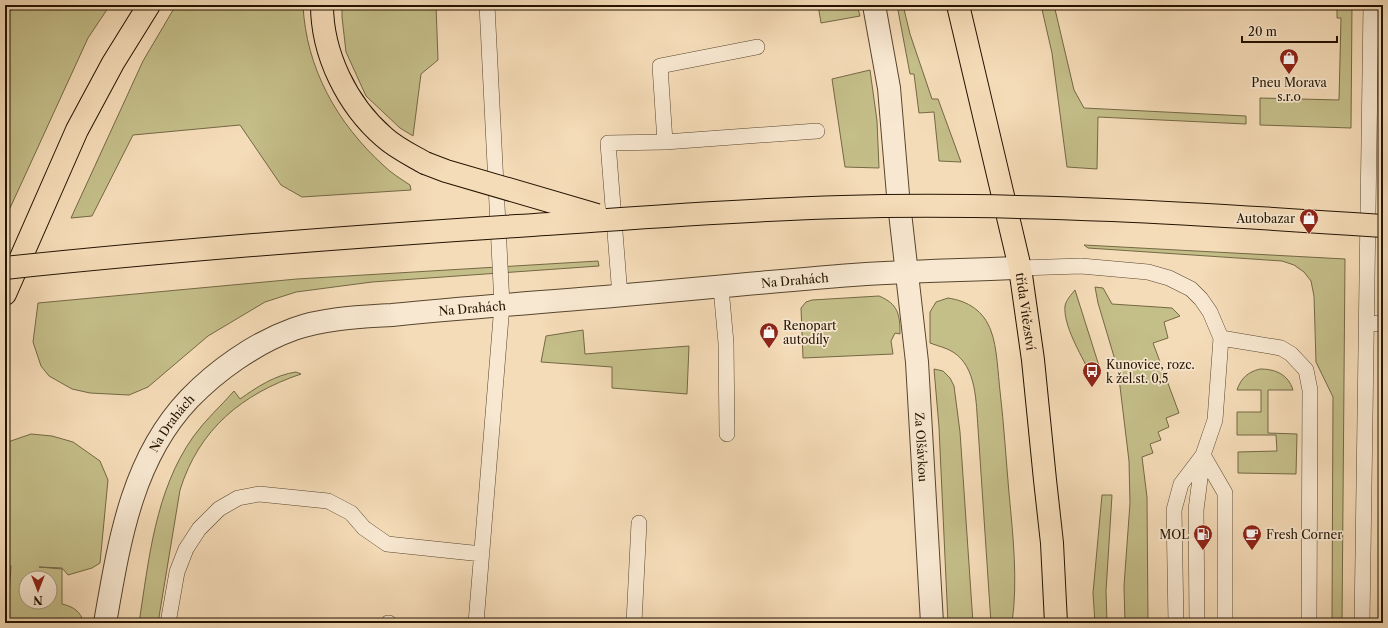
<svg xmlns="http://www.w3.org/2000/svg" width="1388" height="628" viewBox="0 0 1388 628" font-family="'Libre Caslon Text',serif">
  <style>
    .green { fill: #c4be89; stroke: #746844; fill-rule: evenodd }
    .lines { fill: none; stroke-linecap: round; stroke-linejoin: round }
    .service-casing { stroke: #58452e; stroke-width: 16 }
    .minor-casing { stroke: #58452e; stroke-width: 24 }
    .primary-casing { stroke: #241300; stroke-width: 24 }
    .service { stroke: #f8e8d1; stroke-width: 15 }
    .minor { stroke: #f8e8d1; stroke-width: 22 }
    .primary { stroke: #f5dcb8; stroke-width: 22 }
    .primary-bridge-casing { stroke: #241300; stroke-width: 24; stroke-linecap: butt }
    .primary-bridge { stroke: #f5dcb8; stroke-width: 22 }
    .labels { text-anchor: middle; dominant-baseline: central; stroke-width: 3.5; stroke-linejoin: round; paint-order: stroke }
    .poi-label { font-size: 12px; fill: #241300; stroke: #f8e8d1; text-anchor: start }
    .street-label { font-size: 12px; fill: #241300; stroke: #f8e8d1 }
  </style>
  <rect width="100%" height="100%" fill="#f5dcb8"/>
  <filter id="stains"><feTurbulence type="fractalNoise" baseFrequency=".005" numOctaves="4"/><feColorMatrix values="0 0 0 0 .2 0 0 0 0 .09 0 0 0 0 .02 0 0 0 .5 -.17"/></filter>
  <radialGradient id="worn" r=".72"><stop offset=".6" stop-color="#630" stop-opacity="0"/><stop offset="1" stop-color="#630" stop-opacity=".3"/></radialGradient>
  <path class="green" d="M21,5H110L88,38L5,219V13Z
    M176,5H303C306,68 337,123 383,165C391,173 401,179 410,185L411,190L302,197L281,185L240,125L133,135L92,216L71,218L143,61Z
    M342,5H436L438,60L421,74L413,136L400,128L366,96L346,52L342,17Z
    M818,5H857L860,16L821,23Z
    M897,5H903L910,34L932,99H938L961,162L939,161L934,112L919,113L914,74H910Z
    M1041,5H1054L1074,90L1084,108L1246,116V124L1098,117L1097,169L1067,167L1052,53Z
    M1337,5H1352L1351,128L1260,125V98L1339,100L1341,18H1337Z
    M870,70L877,121L879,168L845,167L832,79Z
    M1084,245L1345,259L1342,623H1332L1333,397L1316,362L1314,296L1311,281L1304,272L1294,265L1282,261L1088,248Z
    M598,261L599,266L372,282L296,292L265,302L208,336L148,387L129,395L90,393L72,389L49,376L41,366L33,342L38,303L297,279Z
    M1095,287L1103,288L1112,304L1172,308L1180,316L1164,322L1168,338L1153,343L1179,413L1166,418L1169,427L1158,432L1161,440L1150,444L1153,453L1142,457L1147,497L1148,623H1125L1124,586L1130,503L1129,461L1118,370L1098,303Z
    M1075,290L1100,369L1089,371C1081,355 1063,325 1065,306C1066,300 1071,295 1075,290Z
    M879,296C898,304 900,314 900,334L895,333L891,341L893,354L803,358L801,308L806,302L812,300Z
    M948,298C968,301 984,311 991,331C997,346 998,374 1000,391C1004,425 1006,459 1009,493C1013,536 1018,581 1012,623H991L978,428C976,403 977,367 953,352C947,348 938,346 930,343V312L936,302Z
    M583,330L585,354L689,346L687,394L612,388V367L541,362L546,336Z
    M934,369L943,371L950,378L954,386L960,432L973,623H948L939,427Z
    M1260,369C1275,369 1288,374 1293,390H1268V433L1297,434L1296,474L1238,473V452L1277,451L1276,435H1237V412H1261V390H1237C1241,378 1248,372 1260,369Z
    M296,372L301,374C242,394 199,429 180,490L158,623H139C149,559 155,491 193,437C205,420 221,406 234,391L240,399C257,387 275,375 296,372Z
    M31,434L52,436L73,442L100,461L108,480L100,563L92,568L68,575L62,568L39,567L62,569V604C74,607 80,611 84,623H5V597L9,596L11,566L5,565V443ZM26,578H50V602H26Z
    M1102,495H1112L1106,591L1107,623H1095L1093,593Z"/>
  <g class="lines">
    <g class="service-casing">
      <path id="service" d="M757,47L660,66L665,142L817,131
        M1020,268L1081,266L1148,272L1169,278L1191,289L1201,299L1210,312L1221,338L1215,420L1203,455L1196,510L1197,623
        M721,288L726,343L727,434
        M620,296L608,143L665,142
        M1368,323L1383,324
        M1221,338L1281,348L1291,354L1306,370L1310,390L1309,623
        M168,623L177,572L186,549L199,529L219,509L238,498L259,494L328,501L351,513L364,528L387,544L482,554
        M388,623H389
        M476,623L502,305L487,5
        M634,623L639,523
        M1176,623L1174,510L1181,484L1203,455L1225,493V623
        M1362,623L1371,5"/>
    </g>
    <g class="minor-casing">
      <g id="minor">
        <path id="s1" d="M874,5L889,88L898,195L917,362L932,623"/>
        <path id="s2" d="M105,623C119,544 131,460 189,399C217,370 255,343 294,329C325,318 360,317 392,315C442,310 491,306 541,302C649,294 757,282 866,274C917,271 969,270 1020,268"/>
      </g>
    </g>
    <g class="primary-casing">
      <g id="primary">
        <path d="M322,5C322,54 347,105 384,137C396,148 411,155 425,163"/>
        <path id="s3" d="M958,5L1020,268L1033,360L1045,480L1052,543L1056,623"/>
        <path d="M5,294L77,130L113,63L149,5"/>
      </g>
    </g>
    <use href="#service" class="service"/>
    <use href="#minor" class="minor"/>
    <use href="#primary" class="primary"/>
    <g class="primary-bridge-casing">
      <path id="primary-bridge" d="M425,163L446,171L597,215
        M5,268C175,250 346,237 517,226C625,219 734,210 842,207C1022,202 1203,214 1383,226"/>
    </g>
    <use href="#primary-bridge" class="primary-bridge"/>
  </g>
  <defs>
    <g id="shop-pin" transform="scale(1)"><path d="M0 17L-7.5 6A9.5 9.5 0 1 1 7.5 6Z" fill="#8f2418" stroke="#f8e8d1"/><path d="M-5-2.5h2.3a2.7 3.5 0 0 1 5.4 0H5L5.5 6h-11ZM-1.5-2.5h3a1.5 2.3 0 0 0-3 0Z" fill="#fff"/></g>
    <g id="bus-pin" transform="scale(1)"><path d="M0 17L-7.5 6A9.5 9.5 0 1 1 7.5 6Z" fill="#8f2418" stroke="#f8e8d1"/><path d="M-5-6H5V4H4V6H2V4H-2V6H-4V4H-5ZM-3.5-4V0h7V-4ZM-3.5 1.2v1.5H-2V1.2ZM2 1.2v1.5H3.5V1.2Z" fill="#fff"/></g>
    <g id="fuel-pin" transform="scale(1)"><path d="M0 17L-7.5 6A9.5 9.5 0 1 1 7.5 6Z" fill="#8f2418" stroke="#f8e8d1"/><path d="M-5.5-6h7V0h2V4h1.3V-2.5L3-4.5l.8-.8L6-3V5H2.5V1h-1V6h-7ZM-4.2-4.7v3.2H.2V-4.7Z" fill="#fff"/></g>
    <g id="cafe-pin" transform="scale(1)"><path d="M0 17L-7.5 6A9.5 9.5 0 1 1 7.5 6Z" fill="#8f2418" stroke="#f8e8d1"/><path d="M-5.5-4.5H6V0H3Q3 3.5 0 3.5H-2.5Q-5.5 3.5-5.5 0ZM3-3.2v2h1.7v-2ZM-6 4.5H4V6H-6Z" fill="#fff"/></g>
  </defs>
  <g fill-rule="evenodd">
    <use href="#shop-pin" x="1289" y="58"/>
    <use href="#shop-pin" x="1309" y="218"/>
    <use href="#shop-pin" x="769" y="332"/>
    <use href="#bus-pin" x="1092" y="371"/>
    <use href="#fuel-pin" x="1203" y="534"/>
    <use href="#cafe-pin" x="1252" y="534"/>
  </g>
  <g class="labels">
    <g class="poi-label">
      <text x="1289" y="82" text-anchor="middle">Pneu Morava<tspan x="1289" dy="14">s.r.o</tspan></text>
      <text x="1295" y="218" text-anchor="end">Autobazar</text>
      <text x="783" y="325">Renopart<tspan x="783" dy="14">autodíly</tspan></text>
      <text x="1106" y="364">Kunovice, rozc.<tspan x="1106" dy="14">k žel.st. 0,5</tspan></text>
      <text x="1189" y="534" text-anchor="end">MOL</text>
      <text x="1266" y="534">Fresh Corner</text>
    </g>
    <g class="street-label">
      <text stroke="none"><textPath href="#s2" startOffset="874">Na Drahách</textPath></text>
      <text stroke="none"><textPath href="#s2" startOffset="550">Na Drahách</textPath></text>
      <text stroke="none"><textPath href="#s3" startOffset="314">třída Vítězství</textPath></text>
      <text stroke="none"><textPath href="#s2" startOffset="213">Na Drahách</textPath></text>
      <text stroke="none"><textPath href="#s1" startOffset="445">Za Olšávkou</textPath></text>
    </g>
  </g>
  <rect width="1388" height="628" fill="none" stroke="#f5dcb8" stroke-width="20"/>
  <rect x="6" y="6" width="1376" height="616" fill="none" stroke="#241300" stroke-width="2"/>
  <rect x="10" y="10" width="1368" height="608" fill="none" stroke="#241300"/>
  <g transform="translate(38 590) rotate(180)"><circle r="19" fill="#f8e8d1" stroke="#a3937d"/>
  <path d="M0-3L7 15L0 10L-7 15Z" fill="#8f2418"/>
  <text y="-6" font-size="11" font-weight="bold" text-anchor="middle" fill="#241300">N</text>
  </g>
  <path d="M1242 36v6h95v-6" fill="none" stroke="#241300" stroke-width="2"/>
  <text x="1248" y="36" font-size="12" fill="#241300" stroke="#f8e8d1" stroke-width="3" paint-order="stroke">20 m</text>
  <rect width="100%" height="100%" filter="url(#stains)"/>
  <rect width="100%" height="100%" fill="url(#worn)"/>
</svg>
